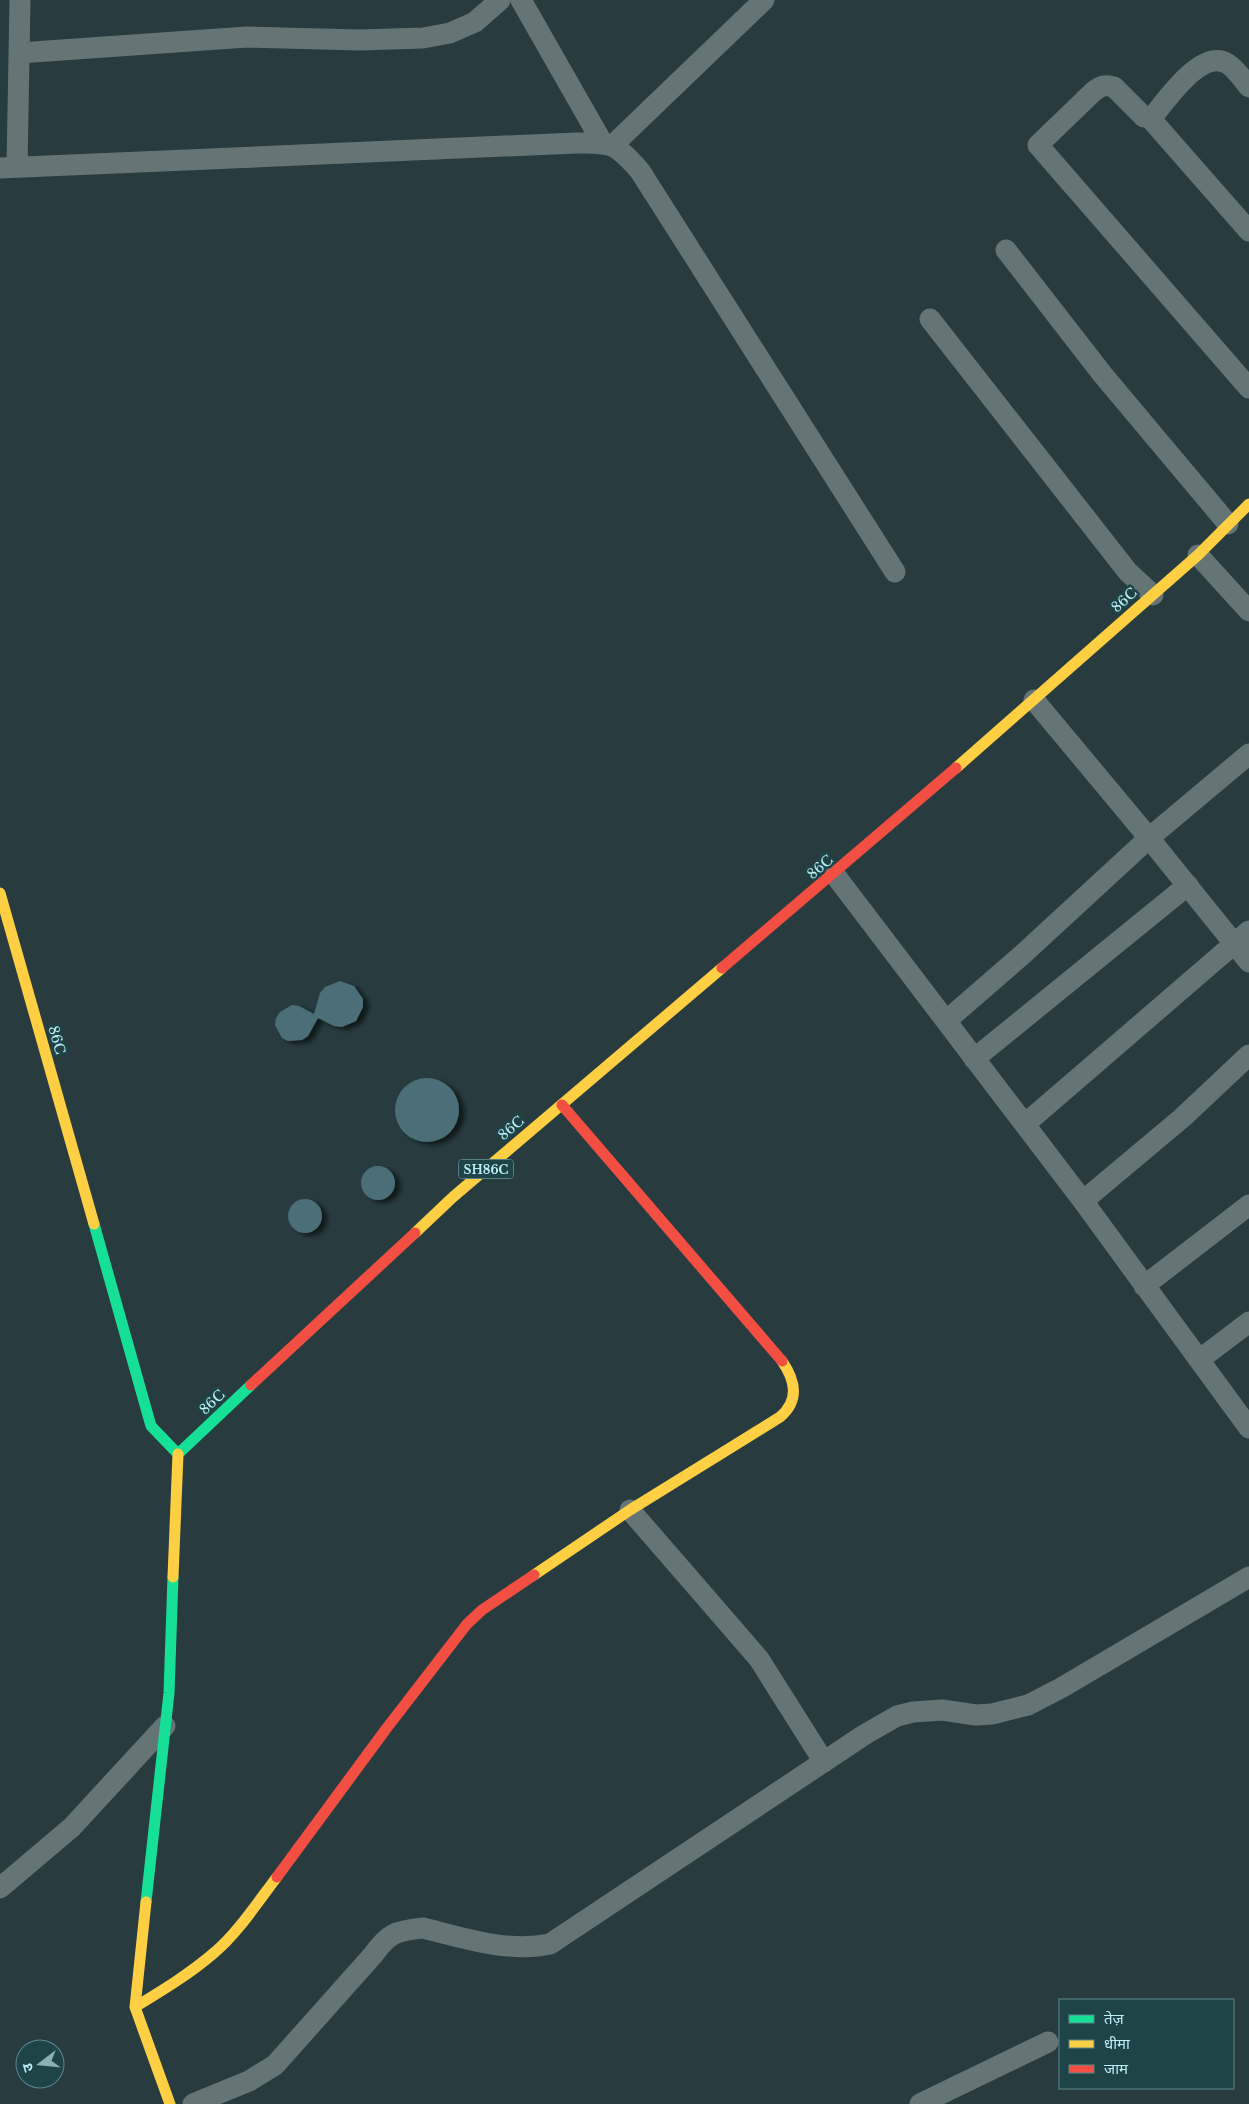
<svg xmlns="http://www.w3.org/2000/svg" width="1249" height="2104" viewBox="0 0 1249 2104" font-family="'Libre Baskerville','Noto Sans Devanagari',serif">
  <style>
    .building { fill: #4c6e77; filter: url(#shadow) }
    .lines { fill: none; stroke-linecap: round; stroke-linejoin: round }
    .street { stroke: #657576; stroke-width: 21 }
    .fast { stroke: #16e098; stroke-width: 11 }
    .slow { stroke: #ffcf43; stroke-width: 11 }
    .jam { stroke: #f24e42; stroke-width: 11 }
    .labels { text-anchor: middle; dominant-baseline: central; stroke-width: 5; stroke-linejoin: round; paint-order: stroke }
    .shield { fill: #1f4448; stroke: #8cbcc1; stroke-width: 1 }
    .shield-label { font-size: 12px; font-weight: bold; fill: #bbeff5 }
    .street-label { font-size: 14px; fill: #bbeff5; stroke: #1f4448 }
  </style>
  <defs>
    <filter id="shadow"><feDropShadow dx="5.5" dy="3" stdDeviation="2.5" flood-color="#0009"/></filter>
  </defs>
  <rect width="100%" height="100%" fill="#283c3f"/>
  <path class="building" d="M340,981L354,986L363,999V1007L356,1021L342,1027L334,1026L318,1018L308,1036L302,1040L288,1041L282,1038L275,1025L276,1018L280,1012L292,1005L299,1006L314,1014L320,993L325,987Z
    M395 1110a32 32 0 1 1 64 0a32 32 0 1 1-64 0Z
    M361 1183a17 17 0 1 1 34 0a17 17 0 1 1-34 0Z
    M288 1216a17 17 0 1 1 34 0a17 17 0 1 1-34 0Z"/>
  <g class="lines">
    <path class="street" d="M521,0L602,142
      M19,53L247,37L360,40L423,38L450,33L475,22L500,0
      M1249,87C1243,80 1237,70 1228,64C1203,47 1168,98 1154,115L1149,117H1144L1114,87C1105,84 1100,86 1093,92L1038,145L1249,388
      M1149,117L1249,231
      M613,145L764,0
      M17,167L20,0
      M0,168L576,143C612,142 616,144 640,171L895,572
      M1006,250L1103,375L1228,524
      M930,319L1128,572L1153,595
      M1198,555L1249,611
      M1034,700L1149,838L1249,962
      M835,875L1083,1201L1249,1428
      M946,1021L1022,955L1149,838L1249,754
      M974,1059L1188,885
      M1025,1124L1249,931
      M1083,1201L1182,1118L1249,1055
      M1144,1286L1249,1205
      M1199,1360L1249,1322
      M630,1510L759,1659L824,1762
      M0,1888L72,1827L165,1726
      M193,2104L249,2081L275,2065L373,1955C389,1933 395,1931 423,1928C463,1938 509,1953 550,1944L864,1735L897,1716L913,1712L942,1710L976,1715L992,1714L1028,1705L1061,1688L1249,1577
      M920,2104L1048,2042"/>
    <path class="fast" d="M94,1224L151,1426L178,1454L251,1385
      M146,1902L169,1693L173,1577"/>
    <path class="slow" d="M956,768L1198,555L1249,504
      M0,893L94,1224
      M415,1233L453,1197L722,968
      M534,1575L630,1510L780,1417C800,1400 795,1380 782,1361
      M173,1577L178,1454
      M146,1902L135,2007L170,2104
      M135,2007C163,1990 191,1973 215,1952C237,1934 260,1899 277,1877"/>
    <path class="jam" d="M722,968L956,768
      M562,1105L782,1361
      M251,1385L415,1233
      M277,1877L386,1729L467,1624L482,1610L534,1575"/>
  </g>
  <g class="labels">
    <rect class="shield" x="458.5" y="1159.5" width="55" height="19" rx="4"/>
    <g class="shield-label">
      <text x="486" y="1169">SH86C</text>
    </g>
    <g class="street-label">
      <text transform="translate(1124 600) rotate(-42)">86C</text>
      <text transform="translate(820 867) rotate(-40)">86C</text>
      <text transform="translate(57 1040) rotate(74)">86C</text>
      <text transform="translate(511 1128) rotate(-40)">86C</text>
      <text transform="translate(212 1402) rotate(-43)">86C</text>
    </g>
  </g>
  <rect x="1059" y="1999" width="175" height="90" fill="#1f4448" stroke="#5d888d"/>
  <rect x="1069" y="2015" width="25" height="8" fill="#16e098" stroke="#5d888d"/>
  <text x="1104" y="2024" font-size="15" fill="#bbeff5">तेज़</text>
  <rect x="1069" y="2040" width="25" height="8" fill="#ffcf43" stroke="#5d888d"/>
  <text x="1104" y="2049" font-size="15" fill="#bbeff5">धीमा</text>
  <rect x="1069" y="2065" width="25" height="8" fill="#f24e42" stroke="#5d888d"/>
  <text x="1104" y="2074" font-size="15" fill="#bbeff5">जाम</text>
  <g transform="translate(40 2064) rotate(254)"><circle r="24" fill="#1f4448" stroke="#5d888d"/>
  <path d="M0-4L9 19L0 12L-9 19Z" fill="#88b0b5"/>
  <text y="-8" font-size="14" font-weight="bold" text-anchor="middle" fill="#bbeff5">उ</text>
  </g>
</svg>
